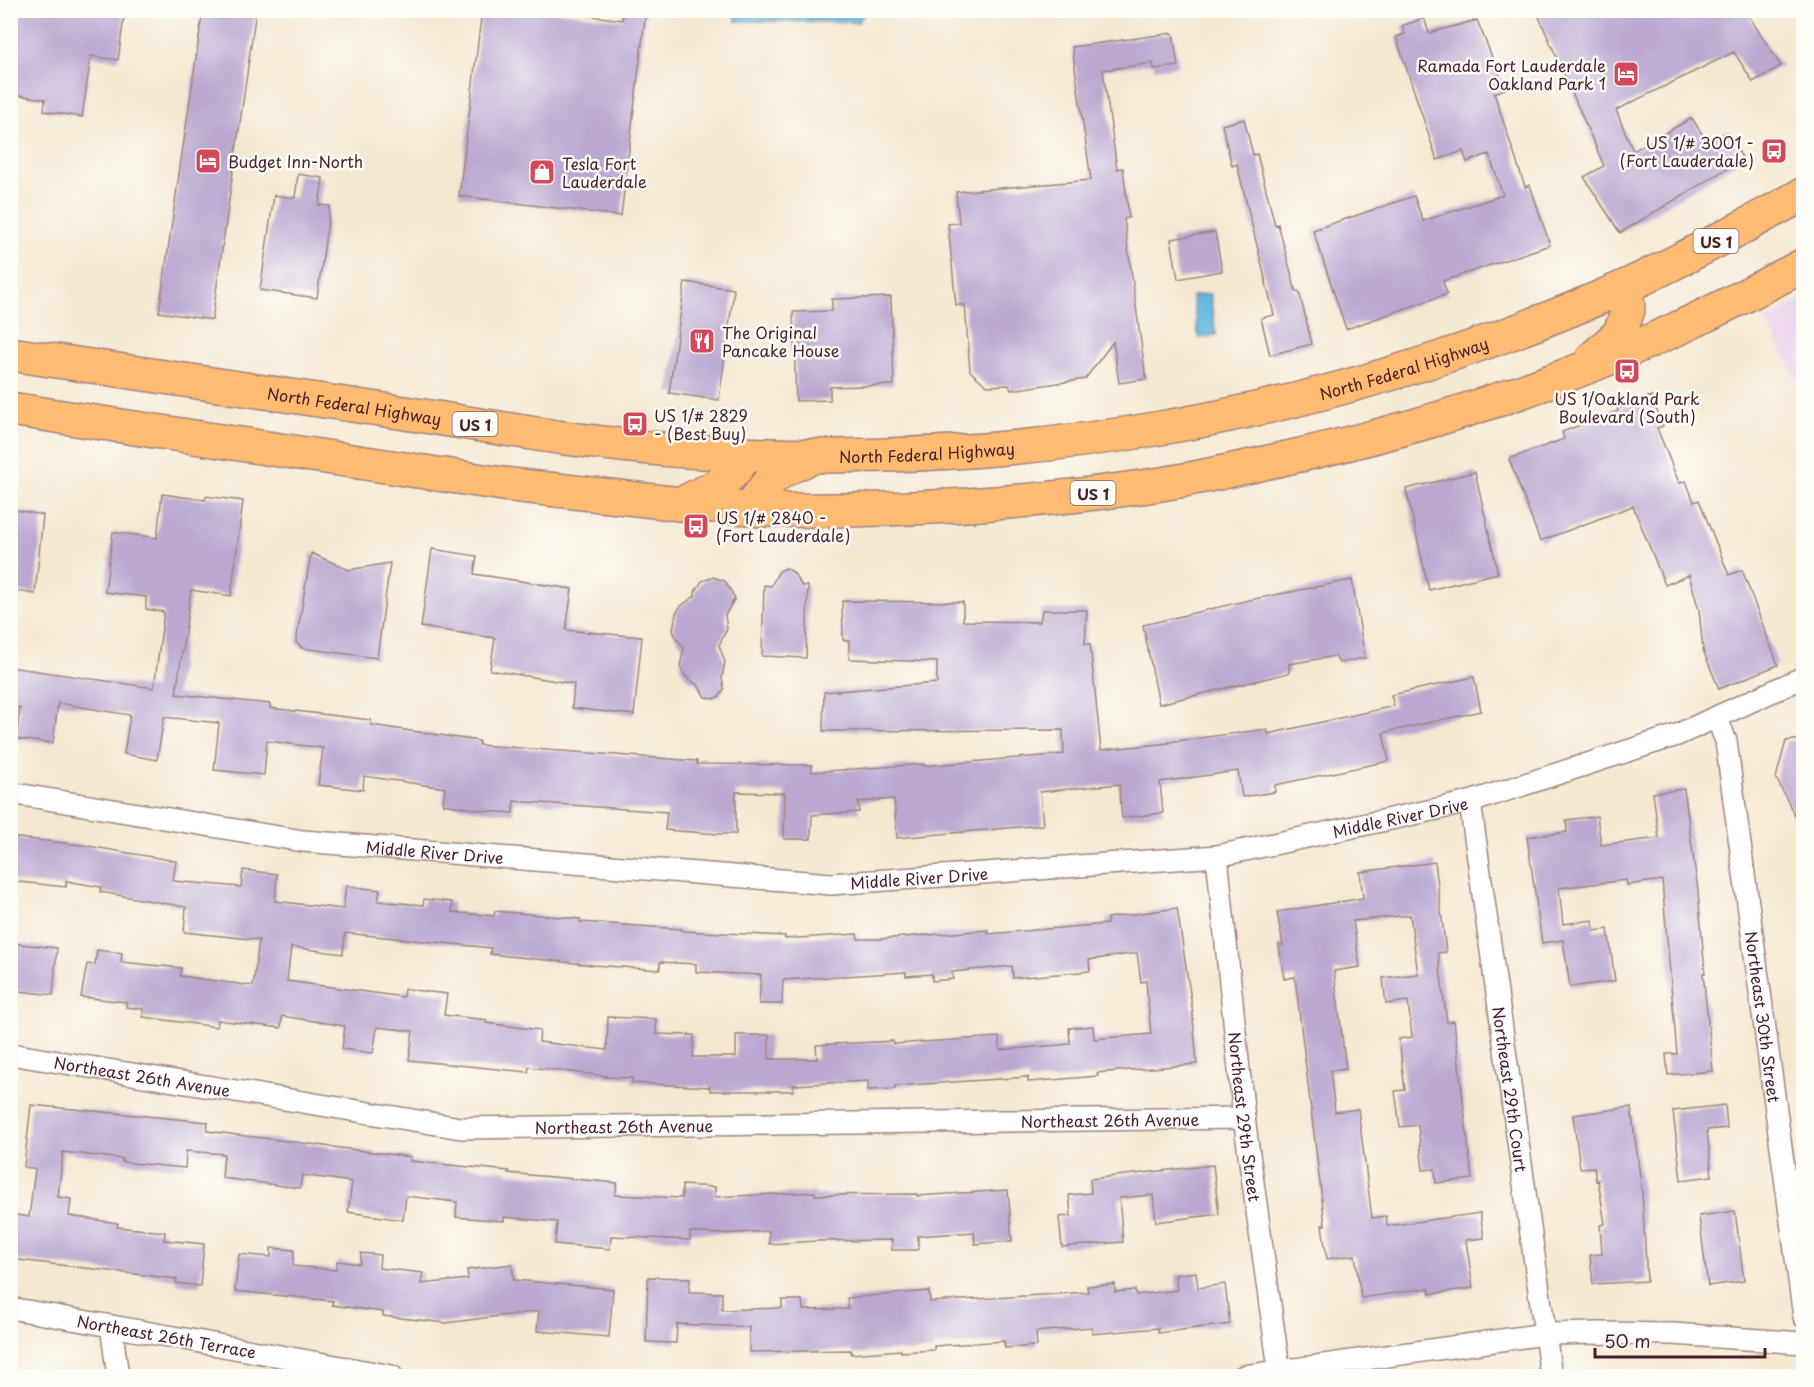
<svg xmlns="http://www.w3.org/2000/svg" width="1814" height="1387" viewBox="0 0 1814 1387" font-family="'Playpen Sans',sans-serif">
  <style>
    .built { fill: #ead1ed }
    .water { fill: #64b8e0; stroke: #576c86; stroke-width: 1.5 }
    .building { fill: #baa8d1; fill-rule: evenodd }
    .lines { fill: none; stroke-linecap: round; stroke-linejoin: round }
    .minor-casing { stroke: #9f847e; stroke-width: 24 }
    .primary-casing { stroke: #9f847e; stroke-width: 36 }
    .minor { stroke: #fff; stroke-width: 21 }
    .primary { stroke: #ffbb71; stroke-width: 33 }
    .labels { text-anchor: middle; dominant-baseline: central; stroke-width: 5; stroke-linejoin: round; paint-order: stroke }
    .shield { fill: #fdfcf7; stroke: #806168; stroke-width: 1.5 }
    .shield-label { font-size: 15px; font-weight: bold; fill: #4a1f2b }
    .poi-label { font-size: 16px; fill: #4a1f2b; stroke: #fdfcf7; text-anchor: start }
    .street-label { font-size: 16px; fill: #4a1f2b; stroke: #fdfcf7 }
  </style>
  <rect width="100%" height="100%" fill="#fdfcf7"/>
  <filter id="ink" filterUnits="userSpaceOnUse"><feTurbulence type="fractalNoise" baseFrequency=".0167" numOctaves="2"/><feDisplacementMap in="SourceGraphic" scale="12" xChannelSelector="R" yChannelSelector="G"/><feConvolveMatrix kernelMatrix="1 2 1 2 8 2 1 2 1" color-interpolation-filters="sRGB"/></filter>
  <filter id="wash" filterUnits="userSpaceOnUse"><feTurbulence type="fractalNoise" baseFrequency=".008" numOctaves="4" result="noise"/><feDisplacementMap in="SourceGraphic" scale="24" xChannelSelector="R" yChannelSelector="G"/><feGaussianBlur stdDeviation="1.35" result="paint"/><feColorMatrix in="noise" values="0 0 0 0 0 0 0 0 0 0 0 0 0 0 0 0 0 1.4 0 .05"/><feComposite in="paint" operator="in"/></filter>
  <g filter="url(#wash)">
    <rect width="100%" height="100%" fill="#f4e8d1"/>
    <path class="built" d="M1803,298V391L1765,320Z"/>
    <path class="water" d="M735,11V10L866,11L858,22L736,21Z
      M1210,294L1216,335L1199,338L1192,296Z"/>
    <g id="blocks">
      <path class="building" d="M10,10H125L118,60L91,56L82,117L44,111L45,99L10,94Z
        M203,10H256L212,320L159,312Z
        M482,10H546L622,20L623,10H646L621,216L459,196Z
        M1536,10H1745L1781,66L1753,82L1734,52L1616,110L1633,151L1692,118L1707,142L1727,132L1743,159L1620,233L1584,177L1604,166Z
        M1424,18L1429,33L1477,20L1505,89L1494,93L1525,187L1530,185L1550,245L1443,281L1447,294L1346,329L1313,230L1414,196L1423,221L1503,195L1489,154L1467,162L1463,151L1437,160L1396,37L1405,34L1402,26Z
        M1173,33L1178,66L1154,69L1153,63L1103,70L1117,169L1123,168L1129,218L1124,219L1146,379L1119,383L1113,342L1085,379L1011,390L1009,385L987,386L970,371L965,305H956L948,224L959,223L956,192L1091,180L1072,47Z
        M1244,119L1253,155L1257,154L1275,225L1278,224L1296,292L1299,291L1312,344L1270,355L1261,318L1274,315L1237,164L1232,166L1222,125Z
        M298,174L323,178L319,205L330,206L317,298L260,290L274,195L295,198Z
        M1215,232L1222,271L1178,279L1171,239Z
        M685,282L734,289L719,400L669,393Z
        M891,297L894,385L830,387V400L796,401L793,312L832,311V299Z
        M1651,396L1663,426L1657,428L1679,483L1686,481L1694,502L1699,500L1729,575L1742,570L1778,665L1719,689L1703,650L1699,610L1689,575L1665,585L1633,506L1540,541L1509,459L1564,439L1562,432L1618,411L1617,409Z
        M1475,472L1498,573L1429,590L1406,489Z
        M162,494L205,500L206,496L243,501L231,596L191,590L176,694L270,704V708L371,720V725L479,741V745L697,761V764L812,765V772L924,764V766L1064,754L1063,730L823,731L824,692L937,683V662L849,659V641L843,640L842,601L963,602V621L1040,622L1042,610H1087L1085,644H1090L1101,750L1169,743V742L1267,729L1268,734L1394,706L1391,695L1474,677L1481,711L1383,733L1389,761L1275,785V792L1242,797L1238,771L1160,782L1163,813L1122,818L1119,784L1040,792L1043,825L897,838L894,799L858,802L859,812L812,815L811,839H784L785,793L736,792V834H718L665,830L667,812L514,801L513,813L487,811L443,804L445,788L364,776L363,790L318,785L323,748L267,741L264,775L214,770L219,723L164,717L157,760L124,754L130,715L58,703L53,743L16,739L20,708L10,707V667L154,688L164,612L146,609V597L105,592L113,532L157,538Z
        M10,509L43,515L35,594L10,590Z
        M432,549L477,556L474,574L572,589L566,630L642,637L634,715L572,708L574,684L490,670L495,638L421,627Z
        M311,553L349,570L390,563L377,658L302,648L296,642Z
        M786,568L793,572L802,586H808L806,658L762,656L764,585L771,586L779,571Z
        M713,577L725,581L735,598L725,615L727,629L719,645L725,662L722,677L724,689L720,696L713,699L705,697L698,685L688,679L683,673L680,666L684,648L676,638L673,630L676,613L681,606L695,596V592L702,581Z
        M1352,580L1365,658L1339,663L1335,656L1289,664V673L1159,704L1143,625L1249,600Z
        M1803,739V832L1776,778L1786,741Z
        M1684,789L1698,891L1705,973H1703L1713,1071L1668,1075L1666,1054H1677L1662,880L1627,885L1626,880L1559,888L1563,924L1593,920L1594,931L1608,929L1615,981L1570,987L1563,940L1542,943L1527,837L1567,832L1566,820L1597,816L1601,845L1659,838L1653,793Z
        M10,837L82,845L176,861L173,881L241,887L243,870L277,874L275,901L343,909L346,886L380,890L378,901L423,905L424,899L452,902V912L494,916L495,911L580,919V922L682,929V931L785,936V939L857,934L858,939H881L988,930V934L1107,924V918L1177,908L1192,1006L1197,1064L1097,1073L1098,1076L1028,1082V1077L895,1086V1089L868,1090V1081L793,1085V1091H710V1087L632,1083V1078L605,1077L606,1076L529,1067L528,1072L409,1060L413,1031L377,1027L373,1053L342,1049L345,1026L282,1016L281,1028L218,1020L217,1027L143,1017V1009L126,1007V1002L81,997L87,964L95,965L97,950L122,953L121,962L181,968L180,976L253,986L259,940L184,932L186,907L100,892L101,887L66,881V887L10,881ZM345,933L491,948L490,954L593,965L660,970V962L696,964V972L761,975L759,1004H782L783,980L906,972V976L932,974V981L953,979L952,972L1012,966L1013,978L1090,971L1089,960L1137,953L1141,982L1146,981L1151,1034L1094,1039L1093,1026L1069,1028L1070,1044L1000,1050L999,1037L894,1044L893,1041L816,1045L817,1059H769V1035H736V1057H693L694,1035L656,1034V1019L608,1017L607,1050L539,1042L540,1030L486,1023L487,1020L444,1015L447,994L404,989L403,997L287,981L291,947L343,954Z
        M1435,862L1446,952L1438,953L1447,1022L1454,1021L1472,1179L1436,1183L1435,1169L1423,1170L1418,1125L1400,1127L1395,1091L1405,1090L1399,1039L1412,1037L1408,1001L1386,1004L1383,978L1418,974L1410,915L1353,921L1360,967L1334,971L1346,1069L1330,1071L1335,1112L1358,1109L1372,1218L1386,1216L1387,1226L1480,1213L1484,1238L1466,1240L1473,1288L1430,1294L1429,1288L1361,1298L1355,1255L1327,1259L1322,1225H1325L1295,977L1284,979L1279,945H1283L1277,912L1363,898L1360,872Z
        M10,943L57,948L53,995L10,990Z
        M31,1105L208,1122L207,1131L411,1157L410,1161L509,1171L508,1173L617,1183L615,1195L682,1198V1185L715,1187V1197L815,1192V1195L917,1194V1196L1008,1190L1012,1241L975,1244L974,1232L918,1236V1250H892V1240L817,1241L769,1244V1231L721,1234L690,1232V1240L611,1236L610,1249L555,1244L557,1222L504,1217V1221L456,1217L457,1202L406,1196L403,1220L348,1212L352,1182L302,1175L300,1188L222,1178L224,1154L186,1151L185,1168L122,1162L123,1159L63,1152L58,1197L71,1199L69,1216L118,1223L117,1227L165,1232L164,1240L204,1244L200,1286L176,1283L177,1279L10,1259V1214L29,1217L35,1169L24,1167Z
        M1725,1105L1727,1128L1707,1130L1712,1176L1681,1180L1673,1111Z
        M1631,1107L1642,1192L1647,1281L1593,1284L1590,1255L1602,1254L1600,1225L1605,1224L1598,1180L1596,1181L1594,1167L1580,1168L1573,1115Z
        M1213,1165L1219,1214L1156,1222L1153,1195L1119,1198L1123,1242L1062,1247L1059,1217L1071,1216L1069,1195L1091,1193L1090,1179Z
        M1735,1211L1744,1281L1708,1286L1699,1216Z
        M271,1248L294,1250L293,1266L336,1270L337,1261L360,1264L361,1253L380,1255L379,1268L423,1273L421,1284L468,1279L467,1270L512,1264L514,1280L613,1289L609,1337L537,1331L539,1311L446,1323L383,1316V1312L332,1305L333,1301L235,1291L239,1254L271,1257Z
        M1196,1272L1198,1288L1225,1284L1230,1324L1158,1333V1328L1092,1334V1327L1036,1332L1037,1346L1005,1348L1004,1341L934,1346V1350L901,1352V1350L851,1354V1350L749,1352V1327L677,1324L676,1343L646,1342L648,1277L690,1278L689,1292L722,1293V1310L782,1308V1300H802L803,1310L848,1309L847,1298L929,1291L930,1302L1088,1292L1087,1286L1115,1284V1292L1135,1290L1136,1295L1177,1290L1175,1275Z"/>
    </g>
  </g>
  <g filter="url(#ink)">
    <use href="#blocks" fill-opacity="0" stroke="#9f847e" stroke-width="1.5"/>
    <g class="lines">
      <g class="minor-casing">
        <g id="minor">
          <path id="s1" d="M1717,718L1726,741L1804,1317"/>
          <path id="s2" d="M10,793L303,841L831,884L1217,856L1470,802L1677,735L1804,677"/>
          <path id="s3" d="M1470,802L1551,1376"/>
          <path id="s4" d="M1217,856L1244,1118L1280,1376"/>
          <path id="s5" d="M10,1054L461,1128L1244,1118"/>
          <path id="s6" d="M10,1308L392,1376"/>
          <path d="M111,1326L118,1376"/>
          <path d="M1244,1376L1545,1334L1597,1333L1673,1334L1804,1343"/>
        </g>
      </g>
      <g class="primary-casing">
        <g id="primary">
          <path id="s7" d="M10,354C142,374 274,393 405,413C494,427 582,443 672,450C1005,475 1317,422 1622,288C1684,260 1744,226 1804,194"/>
          <path d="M1593,358L1620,333L1628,310L1626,286"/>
          <path d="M10,409L503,484L681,504L751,508L758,510C890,512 1024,505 1155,485C1194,479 1234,470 1273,461C1407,432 1546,389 1672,331C1716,311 1760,288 1804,265"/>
          <path d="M682,503C710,490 731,482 746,454"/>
          <path d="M751,508C772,475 777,471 813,457"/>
        </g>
      </g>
      <use href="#minor" class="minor"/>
      <use href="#primary" class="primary"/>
    </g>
  </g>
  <defs>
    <g id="hotel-square" transform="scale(1.35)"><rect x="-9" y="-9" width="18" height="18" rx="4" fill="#d1495b" stroke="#fdfcf7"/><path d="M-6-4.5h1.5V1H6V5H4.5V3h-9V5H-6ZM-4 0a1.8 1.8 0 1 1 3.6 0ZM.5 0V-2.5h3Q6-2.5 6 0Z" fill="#fff"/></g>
    <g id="bus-square" transform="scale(1.35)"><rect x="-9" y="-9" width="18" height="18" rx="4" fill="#d1495b" stroke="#fdfcf7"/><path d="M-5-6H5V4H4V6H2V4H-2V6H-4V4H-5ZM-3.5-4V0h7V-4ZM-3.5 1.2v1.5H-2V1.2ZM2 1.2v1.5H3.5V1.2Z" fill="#fff"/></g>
    <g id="shop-square" transform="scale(1.35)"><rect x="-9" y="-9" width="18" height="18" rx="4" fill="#d1495b" stroke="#fdfcf7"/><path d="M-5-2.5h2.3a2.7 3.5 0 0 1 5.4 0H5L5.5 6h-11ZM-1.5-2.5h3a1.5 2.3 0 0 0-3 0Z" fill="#fff"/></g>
    <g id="restaurant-square" transform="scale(1.35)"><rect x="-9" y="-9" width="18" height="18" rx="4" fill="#d1495b" stroke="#fdfcf7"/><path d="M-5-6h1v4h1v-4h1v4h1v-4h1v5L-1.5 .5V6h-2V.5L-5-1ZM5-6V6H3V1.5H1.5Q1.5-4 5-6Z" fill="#fff"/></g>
  </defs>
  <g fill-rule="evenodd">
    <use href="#hotel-square" x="1626" y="74"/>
    <use href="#bus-square" x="1774" y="151"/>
    <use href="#hotel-square" x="208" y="161"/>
    <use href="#shop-square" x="542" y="172"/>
    <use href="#restaurant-square" x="702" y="341"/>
    <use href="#bus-square" x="1627" y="371"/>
    <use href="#bus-square" x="635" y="424"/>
    <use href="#bus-square" x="696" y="526"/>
  </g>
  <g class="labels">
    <g class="shield">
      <rect x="1693.5" y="229" width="45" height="24" rx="4.5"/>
      <rect x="452.5" y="412" width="45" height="24" rx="4.5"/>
      <rect x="1070.5" y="481" width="45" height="24" rx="4.5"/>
    </g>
    <g class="shield-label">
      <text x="1716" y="241">US 1</text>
      <text x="475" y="424">US 1</text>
      <text x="1093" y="493">US 1</text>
    </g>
    <g class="poi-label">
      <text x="1606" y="65" text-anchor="end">Ramada Fort Lauderdale<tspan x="1606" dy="18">Oakland Park 1</tspan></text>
      <text x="1754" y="142" text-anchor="end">US 1/# 3001 -<tspan x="1754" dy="18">(Fort Lauderdale)</tspan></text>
      <text x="228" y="161">Budget Inn-North</text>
      <text x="562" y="163">Tesla Fort<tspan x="562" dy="18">Lauderdale</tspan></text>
      <text x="722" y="332">The Original<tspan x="722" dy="18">Pancake House</tspan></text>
      <text x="1627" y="398" text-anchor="middle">US 1/Oakland Park<tspan x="1627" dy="18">Boulevard (South)</tspan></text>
      <text x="654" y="415">US 1/# 2829<tspan x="654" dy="18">- (Best Buy)</tspan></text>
      <text x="716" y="517">US 1/# 2840 -<tspan x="716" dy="18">(Fort Lauderdale)</tspan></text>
    </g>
    <g class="street-label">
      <text stroke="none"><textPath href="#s7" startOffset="1410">North Federal Highway</textPath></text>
      <text stroke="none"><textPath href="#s7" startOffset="348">North Federal Highway</textPath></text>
      <text stroke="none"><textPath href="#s7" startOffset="924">North Federal Highway</textPath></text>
      <text stroke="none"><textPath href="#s2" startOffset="1401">Middle River Drive</textPath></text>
      <text stroke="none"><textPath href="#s2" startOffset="429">Middle River Drive</textPath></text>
      <text stroke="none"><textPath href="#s2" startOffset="915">Middle River Drive</textPath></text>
      <text stroke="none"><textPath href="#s1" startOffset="303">Northeast 30th Street</textPath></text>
      <text stroke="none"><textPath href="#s5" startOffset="134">Northeast 26th Avenue</textPath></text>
      <text stroke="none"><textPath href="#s3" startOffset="290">Northeast 29th Court</textPath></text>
      <text stroke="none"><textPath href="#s4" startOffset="262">Northeast 29th Street</textPath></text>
      <text stroke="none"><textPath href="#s5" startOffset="1106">Northeast 26th Avenue</textPath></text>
      <text stroke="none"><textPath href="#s5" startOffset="620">Northeast 26th Avenue</textPath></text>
      <text stroke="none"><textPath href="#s6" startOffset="159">Northeast 26th Terrace</textPath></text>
    </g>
  </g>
  <rect width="1814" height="1387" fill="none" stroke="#fdfcf7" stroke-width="36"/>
  <path d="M1595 1348v9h170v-9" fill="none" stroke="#4a1f2b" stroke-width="3"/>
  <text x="1604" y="1348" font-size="18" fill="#4a1f2b" stroke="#fdfcf7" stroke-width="4.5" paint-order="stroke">50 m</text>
</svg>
